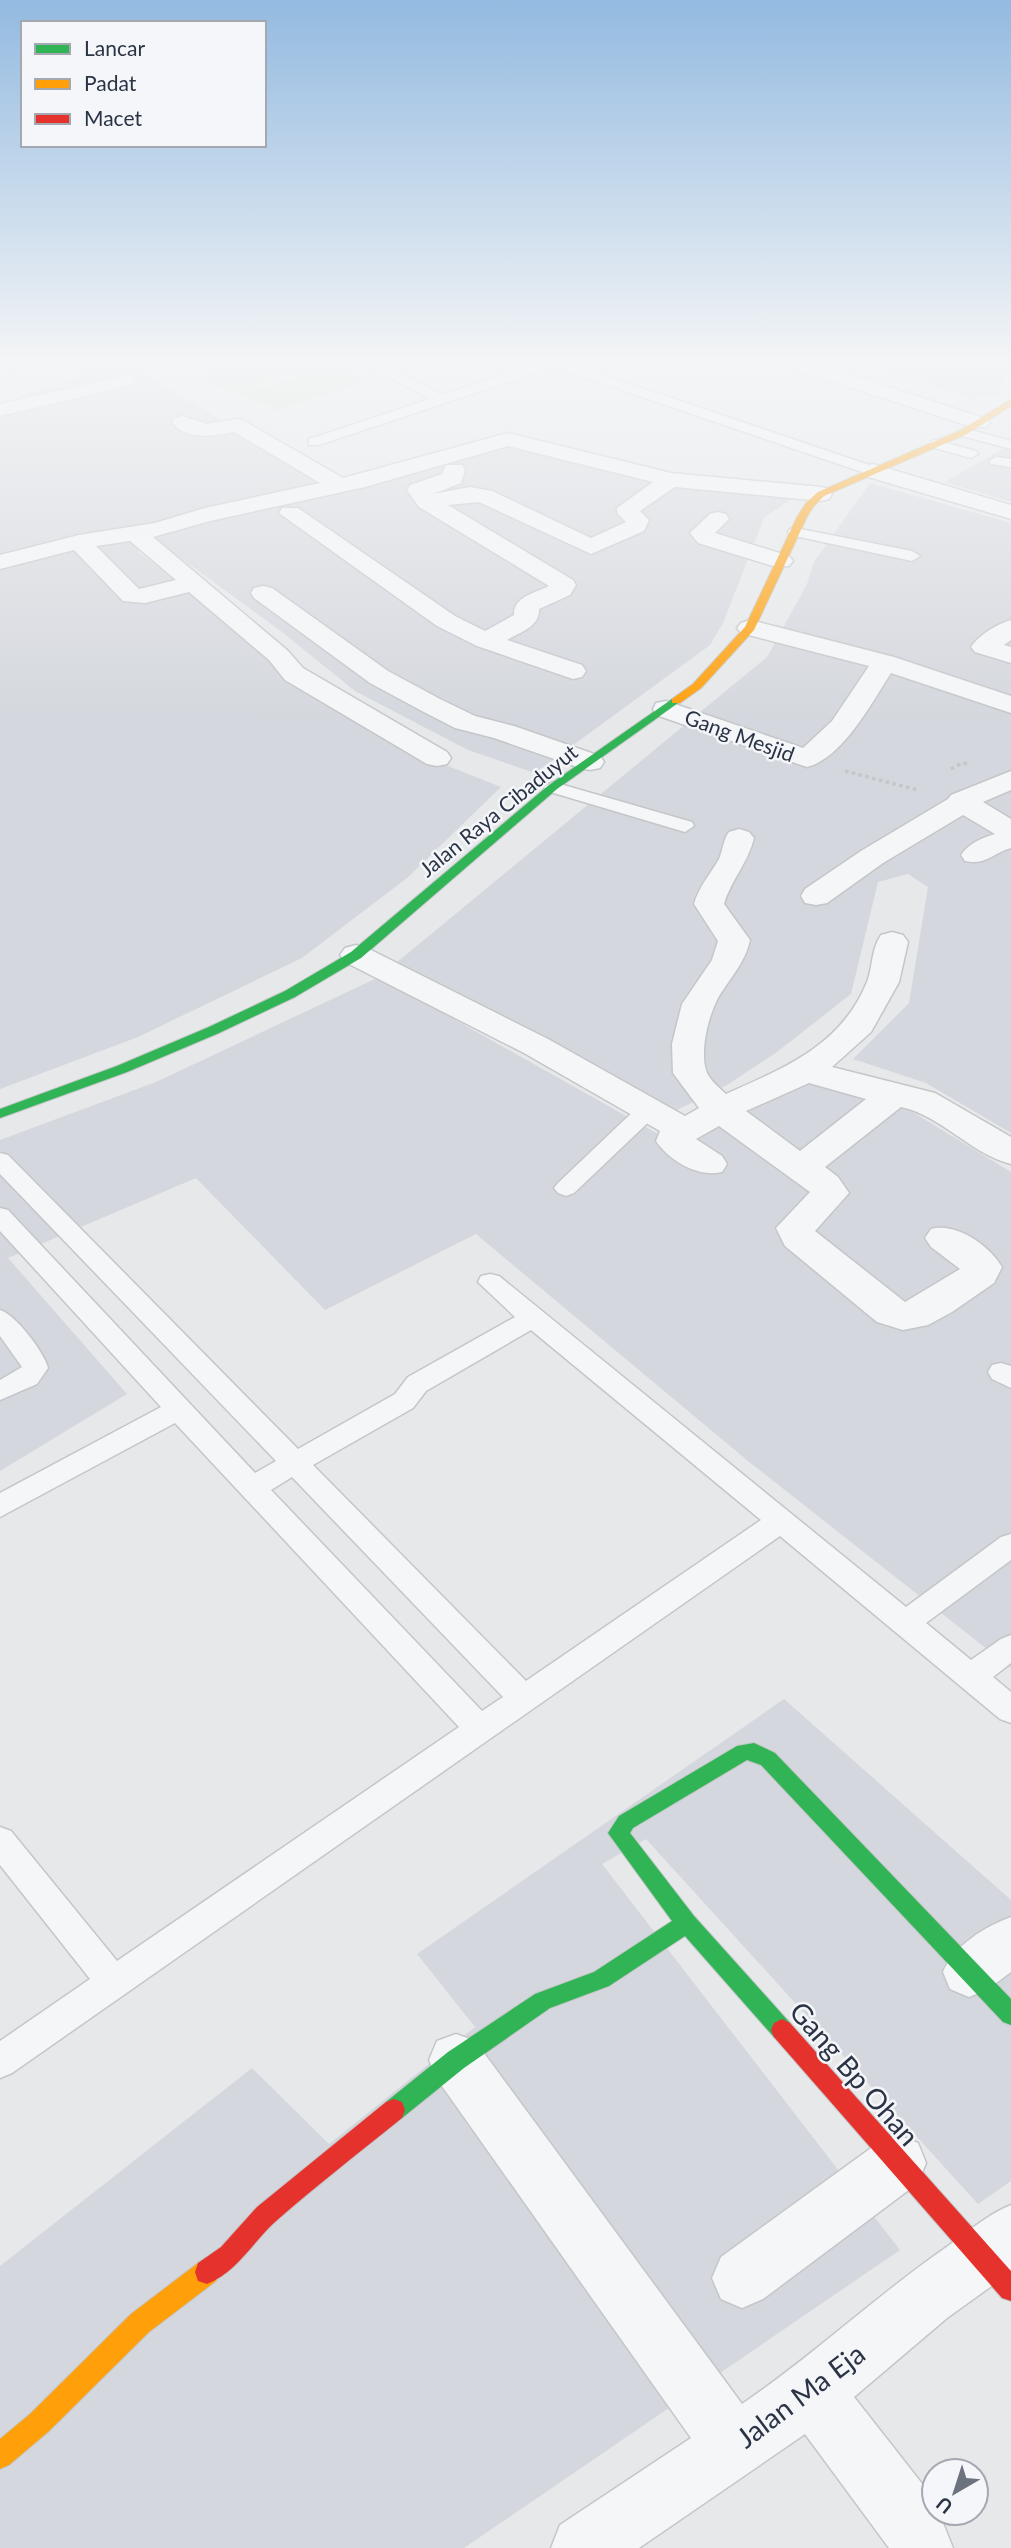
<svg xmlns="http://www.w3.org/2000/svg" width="1011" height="2548" viewBox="0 0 1011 2548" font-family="Lato,sans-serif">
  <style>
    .built { fill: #d4d7dd }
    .green { fill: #d6ded6 }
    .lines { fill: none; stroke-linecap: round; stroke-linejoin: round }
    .lane-casing { stroke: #c4c6c8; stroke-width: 3 }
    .street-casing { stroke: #c4c6c8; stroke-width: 3 }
    .fast-casing { stroke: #c4c6c8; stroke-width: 2 }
    .slow-casing { stroke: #c4c6c8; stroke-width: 2 }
    .jam-casing { stroke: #c4c6c8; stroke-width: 2 }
    .path { stroke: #c5c6ca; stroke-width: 3.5; stroke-dasharray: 3.5 3.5; stroke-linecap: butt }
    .lane { fill: #f5f6f7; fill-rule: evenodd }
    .street { fill: #f5f6f7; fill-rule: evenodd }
    .fast { fill: #30b455; fill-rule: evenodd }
    .slow { fill: #ff9f0a; fill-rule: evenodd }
    .jam { fill: #e5322d; fill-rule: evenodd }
    .labels { text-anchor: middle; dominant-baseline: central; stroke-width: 5; stroke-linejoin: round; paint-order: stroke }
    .far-street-label { font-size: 21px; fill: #2b3445; stroke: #f4f6f9 }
    .near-street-label { font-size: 28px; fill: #2b3445; stroke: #f4f6f9 }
  </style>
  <rect width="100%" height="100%" fill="#e6e8ea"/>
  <path class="built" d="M114,364H127L334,486L491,445L518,444L794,497L764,518L723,623L710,645L535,773L468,750L355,691L282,632L160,543H147L138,552L244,632L280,675L448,766L501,787L407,878L302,958L138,1037L0,1089V404Z
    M873,364H1004L1005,369L1000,394L972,399Z
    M1011,444V502L945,482Z
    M870,483L1011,523V1133L926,1083L853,1059L909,1003L928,887L908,874L878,882L851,994L777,1052L727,1085L673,1112L390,968L767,657L807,584L814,562Z
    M379,977L674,1143L804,1078L901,1105L1011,1172V1668L748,1461L476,1234L325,1310L196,1178L8,1258L127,1394L0,1471V1140L156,1082Z
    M784,1699L1011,1900V2181L978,2204L646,1839L602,1864L900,2250L464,2548H0V2266L252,2068L329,2144L475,2027L417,1954Z"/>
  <path class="green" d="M241,364H324L234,393L198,378Z
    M329,366L367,381L277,410L240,394Z"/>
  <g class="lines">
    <g class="lane-casing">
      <path id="lane" d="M364,364H380L442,395L535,364H571L878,468L880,471L873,475L868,474L554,367L319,445H309V439L430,399Z
        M964,428L1011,441V449L959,435L957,432Z
        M936,440L976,451L978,454L971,458L931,447V441Z
        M996,457L1011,459V467L991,464L989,461Z
        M795,528L912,551L920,556L912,561L790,535L788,532L790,529Z
        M553,782L692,822L694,826L685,832L547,791L544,787Z
        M648,1103L656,1105L659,1110L656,1115L574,1193L566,1196L558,1193L554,1188L558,1183L640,1105Z
        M0,1153L8,1155L298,1449L395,1394L408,1377L515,1317L478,1282L481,1276L490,1274L499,1276L906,1607L1001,1537L1011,1534V1560L926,1623L971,1660L1001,1639L1011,1635V1663L993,1677L1011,1692V1723L1000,1719L780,1536L12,2073L0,2078V2041L90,1979L0,1865V1827L11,1831L117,1961L459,1727L175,1423L0,1517V1493L161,1407L0,1231V1208L8,1210L255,1473L276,1461L0,1174ZM531,1330L761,1520L526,1681L313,1465L413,1408L426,1391ZM292,1477L503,1697L482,1711L271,1490Z
        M0,1310C16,1315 44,1352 48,1368L37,1384L0,1400V1380L22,1367L0,1336Z
        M1001,1363L1011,1366V1388L992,1379L988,1372L992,1365Z"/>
    </g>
    <g class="street-casing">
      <path id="street" d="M0,364H19L16,368L0,373Z
        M788,364H819L986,419L990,423L986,427H972L791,368Z
        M996,364H1011V372L999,368Z
        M126,375L133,377L136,381L133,385L0,416V404Z
        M182,416L207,424L237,419L244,421L343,478L508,433L671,473L821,487L829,489L832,494L829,499L821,501L675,487L640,511L649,520L644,531L591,554L479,502L448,505L573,580L576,585L570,595L539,609C540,627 520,632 507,640L582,665L586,671L582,677L573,679L477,646L437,626L279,513L282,508H298L455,616L485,631L514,615C513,597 535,593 549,586L419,507L407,490L410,485L442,474L446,465H462L465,470L461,483L433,494L470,487L492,491L591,538L626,522L617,513V508L653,482L508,446L365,487L210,521L153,537L287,650L303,668L447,752L451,758L447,764L437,766L427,764L285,680L269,660L189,592L145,603L123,601L74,550L0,569V555L79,535L155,523L205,508L320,483L234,432C213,436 186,441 172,422L175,418ZM130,541L176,580L139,589L96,546Z
        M873,464L1011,505V519L865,476L862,471L865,466Z
        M718,512L726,514L729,519L715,533L789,556L793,561L789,566H773L698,543L690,533L710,514Z
        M263,586L272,588L388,671L440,699L475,716L514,726L600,756L604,762L600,768L590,770L580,768L494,738L455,728L422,711L370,683L254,598L251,593L254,588Z
        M750,620L894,657L1011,696V713L891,673C872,702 843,758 807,767L656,715L653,709L656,703L666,701L803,748L832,721L869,666L741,633L737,628L741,623Z
        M1011,620V640L1004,645L1011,647V663L975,652L971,647C979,635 997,624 1011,620Z
        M1011,771V790L983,802L1011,819V848C993,853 985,866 965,861L961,855C969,843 982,838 995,834L963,815L883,863L827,903L816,905L805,903L801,896L805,889L861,851L948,799L951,795Z
        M739,829L749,832L754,838C748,863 731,880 724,904L750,940C745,963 730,978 718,998C708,1017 699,1053 707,1073C711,1081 719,1088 726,1094C784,1068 841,1046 867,982C873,967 871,949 881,935L892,932L903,935L908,942L899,982L871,1032L832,1067L935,1093L1011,1137V1164C971,1154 942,1116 901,1107L825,1167L838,1177L849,1193L815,1231L905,1302L960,1269L931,1247L925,1238L931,1229C956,1222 989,1245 1002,1267L994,1283L952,1312L928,1325L903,1330L877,1322L785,1246L776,1228L810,1192L719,1126L696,1139L722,1156L727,1164L722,1172C699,1178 669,1161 656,1141L660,1131L524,1053L345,962L340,955L345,948L356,945L367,948L548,1039L685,1116L699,1108L673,1073L672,1044L682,1004L712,960L718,941L694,904C699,886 710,875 719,859C723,850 723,840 729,832ZM809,1083L866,1099L800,1151L746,1111Z
        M1011,1917V1972L988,1989L969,1997L950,1989L943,1972C955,1945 984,1927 1011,1917Z
        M456,2034L475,2041L742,2404C814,2355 877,2295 948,2246C969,2231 987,2215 1011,2205V2272L947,2318L854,2397L934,2499V2513H939L953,2548H889L805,2434L639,2548H551L560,2525L691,2438L437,2079L429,2060L437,2041Z
        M898,2135L918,2143L926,2163L918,2183L763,2299L742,2308L721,2299L712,2278L721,2257L878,2143Z"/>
    </g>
    <g class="fast-casing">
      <path id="fast" d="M672,699L681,701L557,789L361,958L295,997L219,1033L127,1072L0,1118V1109L117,1066L209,1027L285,991L351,952L549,785Z
        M754,1743L775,1753L1011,1999V2025L1003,2022L761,1765L747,1760L633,1828L630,1833L694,1916L790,2023L793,2030L790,2037L782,2041L774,2037L685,1936L609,1986L550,2008L464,2068L402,2118L394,2121L386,2118L383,2110L386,2102L448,2052L535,1994L594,1972L672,1921L608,1833L619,1816L737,1746Z"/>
    </g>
    <g class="slow-casing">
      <path id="slow" d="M1011,399V406L967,434L824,496L813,507L807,517L754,630L701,688L680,703H672V699L693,684L745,627L797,517L806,503L818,492L961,430Z
        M207,2260L216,2263L219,2272L216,2281L149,2332L48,2432L9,2465L0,2469V2439L30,2414L131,2314L198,2263Z"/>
    </g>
    <g class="jam-casing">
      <path id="jam" d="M782,2019L790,2023L1011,2271V2301L1002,2298L774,2037L771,2030L774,2023Z
        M394,2099L402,2102L405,2110L402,2118C360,2152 316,2186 275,2222C252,2243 237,2272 207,2284L198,2281L195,2272L198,2263L221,2247L257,2207L386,2102Z"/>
    </g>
    <path class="path" d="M951,769L962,763L968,764
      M845,771L918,790"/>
    <use href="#lane" class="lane"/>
    <use href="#street" class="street"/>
    <use href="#fast" class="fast"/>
    <use href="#slow" class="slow"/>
    <use href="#jam" class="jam"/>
  </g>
  <linearGradient id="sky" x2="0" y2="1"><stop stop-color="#93bae0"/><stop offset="0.5" stop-color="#f4f5f6"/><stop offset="1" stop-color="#f4f5f6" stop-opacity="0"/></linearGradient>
  <rect width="1011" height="721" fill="url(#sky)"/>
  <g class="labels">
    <g class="far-street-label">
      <text transform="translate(740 735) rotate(20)">Gang Mesjid</text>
      <text transform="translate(498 810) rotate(-39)">Jalan Raya Cibaduyut</text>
    </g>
    <g class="near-street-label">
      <text transform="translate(855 2073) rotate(49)">Gang Bp Ohan</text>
      <text transform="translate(800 2395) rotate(-37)">Jalan Ma Eja</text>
    </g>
  </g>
  <rect x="21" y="21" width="245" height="126" fill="#f4f6f9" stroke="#a4a8b1" stroke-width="2"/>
  <rect x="35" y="44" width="35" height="10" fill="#30b455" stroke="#a4a8b1" stroke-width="2"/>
  <text x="84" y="56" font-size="21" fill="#2b3445">Lancar</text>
  <rect x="35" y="79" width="35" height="10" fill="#ff9f0a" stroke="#a4a8b1" stroke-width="2"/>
  <text x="84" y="91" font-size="21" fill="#2b3445">Padat</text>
  <rect x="35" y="114" width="35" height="10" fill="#e5322d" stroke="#a4a8b1" stroke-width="2"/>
  <text x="84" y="126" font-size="21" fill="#2b3445">Macet</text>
  <g transform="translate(955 2492) rotate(219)"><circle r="33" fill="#f4f6f9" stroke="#a4a8b1" stroke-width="2"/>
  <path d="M0-5L12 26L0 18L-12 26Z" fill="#6c737f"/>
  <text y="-10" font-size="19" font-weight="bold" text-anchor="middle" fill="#2b3445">U</text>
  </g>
</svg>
